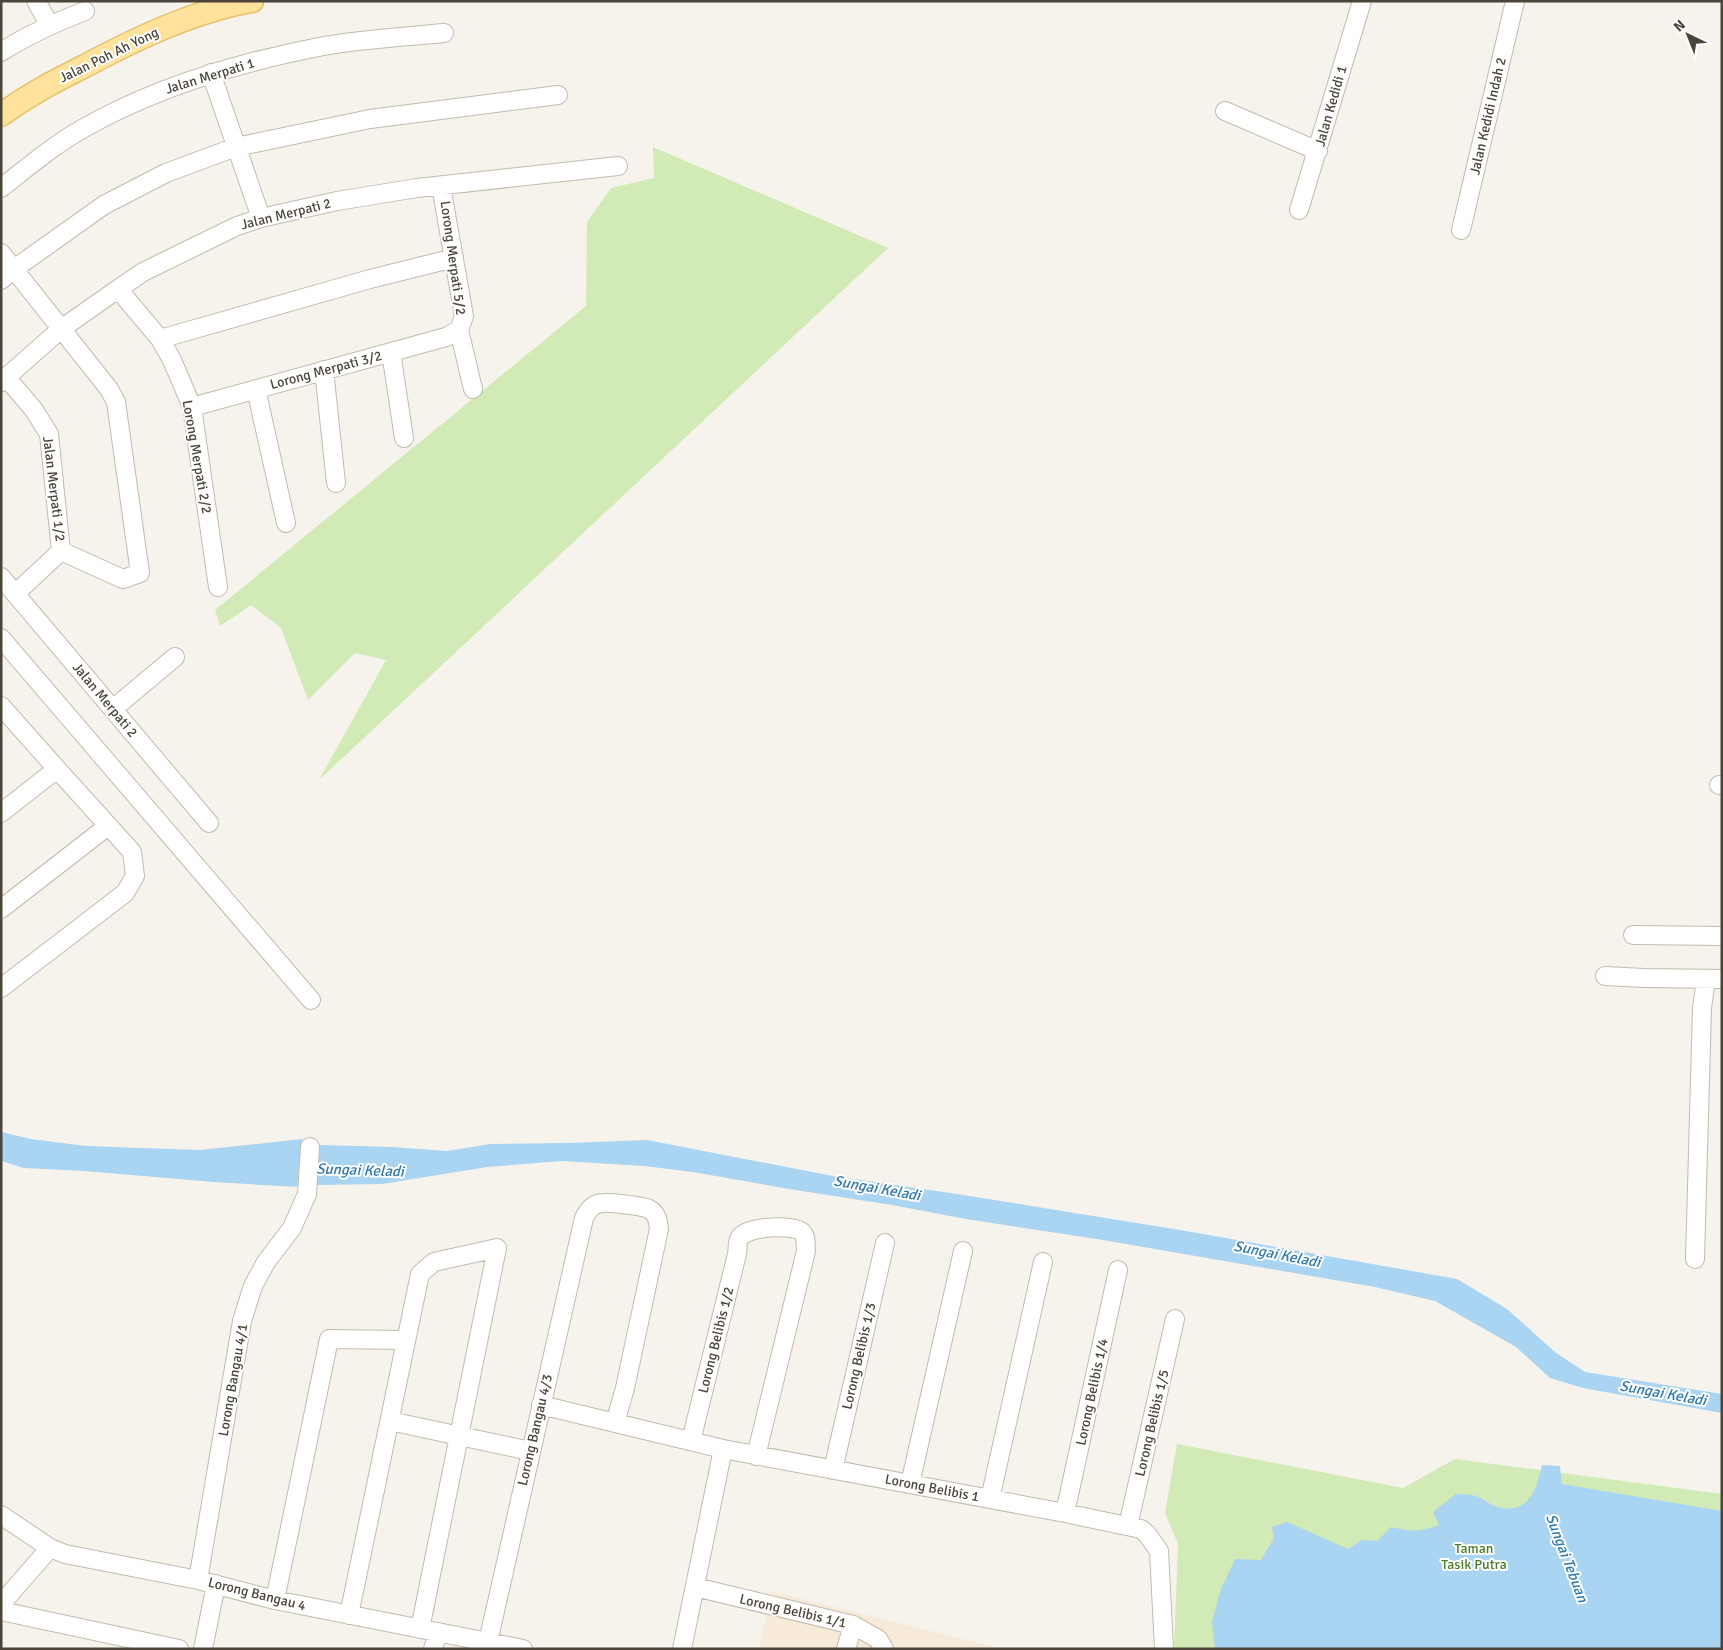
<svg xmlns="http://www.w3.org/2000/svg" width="1723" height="1650" viewBox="0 0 1723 1650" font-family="Signika,sans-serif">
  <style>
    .commercial { fill: #f7ead8 }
    .green { fill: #d2eab5 }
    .water { fill: #a9d4f2 }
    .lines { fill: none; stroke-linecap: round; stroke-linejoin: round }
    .minor-casing { stroke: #c2bbae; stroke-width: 20 }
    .major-casing { stroke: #e6c16a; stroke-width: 25 }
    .minor { stroke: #fff; stroke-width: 18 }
    .major { stroke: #ffe39c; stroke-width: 22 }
    .labels { text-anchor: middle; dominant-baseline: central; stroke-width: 4; stroke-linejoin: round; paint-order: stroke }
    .street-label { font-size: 14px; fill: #4b4439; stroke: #fff }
    .park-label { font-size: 14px; fill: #4a7f2a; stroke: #fff }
    .water-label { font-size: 15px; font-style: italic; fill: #2e7ab2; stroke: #fff }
  </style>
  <rect width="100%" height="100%" fill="#f6f3ec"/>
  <path class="commercial" d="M771,1591L1003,1649H759Z"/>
  <path class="green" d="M653,147L888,248L319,780L386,660L355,653L308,700L281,628L251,605L220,626L215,610L586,306L587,222L611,188L654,178Z
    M1177,1444L1403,1488L1455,1459L1722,1494V1649H1174L1178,1544L1165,1513Z"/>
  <path class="water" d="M1,1132L31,1139L86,1146L200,1150L302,1139L297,1187L214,1182L84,1171L24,1168L1,1161Z
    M647,1140L833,1176L957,1194L1186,1231L1457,1279L1507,1309L1556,1353L1585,1372L1722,1394V1413L1583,1388L1550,1378L1516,1347L1435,1301L1375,1287L1103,1240L966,1219L892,1205L789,1189L693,1172L644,1166L562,1161L487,1167L382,1184L317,1185L320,1145L392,1147L447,1151L490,1144L568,1143Z
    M1542,1465L1560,1466L1562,1484L1722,1511V1649H1215L1212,1622L1221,1589L1235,1559L1261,1560L1274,1538L1272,1527L1287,1522L1348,1549L1362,1540L1377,1541L1391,1527C1412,1532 1419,1532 1439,1525L1433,1512L1456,1494C1463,1495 1470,1494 1476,1496C1484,1499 1490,1505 1498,1507C1529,1515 1536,1490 1542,1465Z"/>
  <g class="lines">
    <g class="minor-casing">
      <path id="minor" d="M36,1L49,24
        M1,52C29,34 54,23 85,11
        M211,73L261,218
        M1225,111L1318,151
        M441,186L464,316L459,330L473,389
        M1,188C28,167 55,144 84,128C158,86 240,62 324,46C363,39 404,37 444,33
        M1299,210L1362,1
        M1461,230L1515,1
        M1,253L109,389L116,402L140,573L123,579L61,551
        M1,280L14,269L104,205L166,173L236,147L370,119L558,95
        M118,289L160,339L172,360L192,407L218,587
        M160,339L370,279L454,258
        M391,352L404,438
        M324,370L336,483
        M6,377L34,410L49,434L61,551L15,594
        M1,382L61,329L118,289L143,272L237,226L261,218L337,201L417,188L618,166
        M256,389L286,523
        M192,407L446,337L459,330
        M1,577L209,823
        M1,638L311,1000
        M1,706L57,769L1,813
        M113,709L175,657
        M1719,785H1722
        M1,909L108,826
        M1633,935L1722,936
        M1605,976L1644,978L1722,979
        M1,988L125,893L135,876L132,852L57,769
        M1695,1259L1702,1008L1706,979
        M541,1405L723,1449L1065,1513L1141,1529L1147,1534L1159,1551L1164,1649
        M390,1421L530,1451
        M691,1441L737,1254C738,1250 737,1243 739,1239C745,1226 793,1224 802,1232C807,1237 805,1244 806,1251L756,1456
        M833,1470L885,1243
        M910,1484L963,1251
        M990,1499L1043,1262
        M1065,1513L1118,1270
        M1,1515L50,1548L65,1554L198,1580L275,1600L523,1649
        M1128,1526L1175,1319
        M198,1580L242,1321L253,1286L266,1262L292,1228L307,1194L310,1147
        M695,1587L853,1625L878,1639L884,1649
        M275,1600L329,1339L406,1340
        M1,1604L50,1548
        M1,1611L179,1649
        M349,1615L420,1274L434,1262L497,1248L420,1629
        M488,1642L584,1218C587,1212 591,1206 597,1204C604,1201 643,1206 649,1209C657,1213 658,1221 659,1229L625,1388L615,1423
        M203,1649L216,1584
        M433,1649L438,1632
        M682,1649L723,1449
        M846,1649L853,1625"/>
    </g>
    <g class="major-casing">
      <path id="major" d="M1,115C28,95 53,82 83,67C135,39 194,11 252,1"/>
    </g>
    <use href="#minor" class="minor"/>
    <use href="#major" class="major"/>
  </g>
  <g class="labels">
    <g class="street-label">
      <text transform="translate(109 55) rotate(-26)">Jalan Poh Ah Yong</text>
      <text transform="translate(210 76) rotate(-17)">Jalan Merpati 1</text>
      <text transform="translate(1331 106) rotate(-74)">Jalan Kedidi 1</text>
      <text transform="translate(1488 116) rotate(-77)">Jalan Kedidi Indah 2</text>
      <text transform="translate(286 214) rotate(-14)">Jalan Merpati 2</text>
      <text transform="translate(453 258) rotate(82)">Lorong Merpati 5/2</text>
      <text transform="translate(326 370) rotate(-15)">Lorong Merpati 3/2</text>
      <text transform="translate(197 457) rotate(80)">Lorong Merpati 2/2</text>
      <text transform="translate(54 489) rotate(83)">Jalan Merpati 1/2</text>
      <text transform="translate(105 700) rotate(50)">Jalan Merpati 2</text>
      <text transform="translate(716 1340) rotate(-76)">Lorong Belibis 1/2</text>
      <text transform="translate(859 1356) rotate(-77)">Lorong Belibis 1/3</text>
      <text transform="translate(233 1380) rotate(-80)">Lorong Bangau 4/1</text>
      <text transform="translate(1092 1392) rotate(-78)">Lorong Belibis 1/4</text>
      <text transform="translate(1152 1423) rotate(-77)">Lorong Belibis 1/5</text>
      <text transform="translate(535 1430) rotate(-77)">Lorong Bangau 4/3</text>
      <text transform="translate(932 1488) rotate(11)">Lorong Belibis 1</text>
      <text transform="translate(257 1594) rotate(14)">Lorong Bangau 4</text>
      <text transform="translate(793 1611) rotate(13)">Lorong Belibis 1/1</text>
    </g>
    <g class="park-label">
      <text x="1474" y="1548">Taman<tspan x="1474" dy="16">Tasik Putra</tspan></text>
    </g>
    <g class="water-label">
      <text transform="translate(360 1170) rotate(2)">Sungai Keladi</text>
      <text transform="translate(877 1188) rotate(10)">Sungai Keladi</text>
      <text transform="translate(1277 1254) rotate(11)">Sungai Keladi</text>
      <text transform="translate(1663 1393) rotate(10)">Sungai Keladi</text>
      <text transform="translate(1567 1558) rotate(69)">Sungai Tebuan</text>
    </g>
  </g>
  <rect width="1723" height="1650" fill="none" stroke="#4b4439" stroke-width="5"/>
  <g transform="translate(1688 35) rotate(317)" stroke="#ffffff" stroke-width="4" paint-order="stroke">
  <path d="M0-4L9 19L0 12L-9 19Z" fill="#4b4439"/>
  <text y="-8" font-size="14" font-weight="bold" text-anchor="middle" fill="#4b4439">N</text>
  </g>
</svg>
